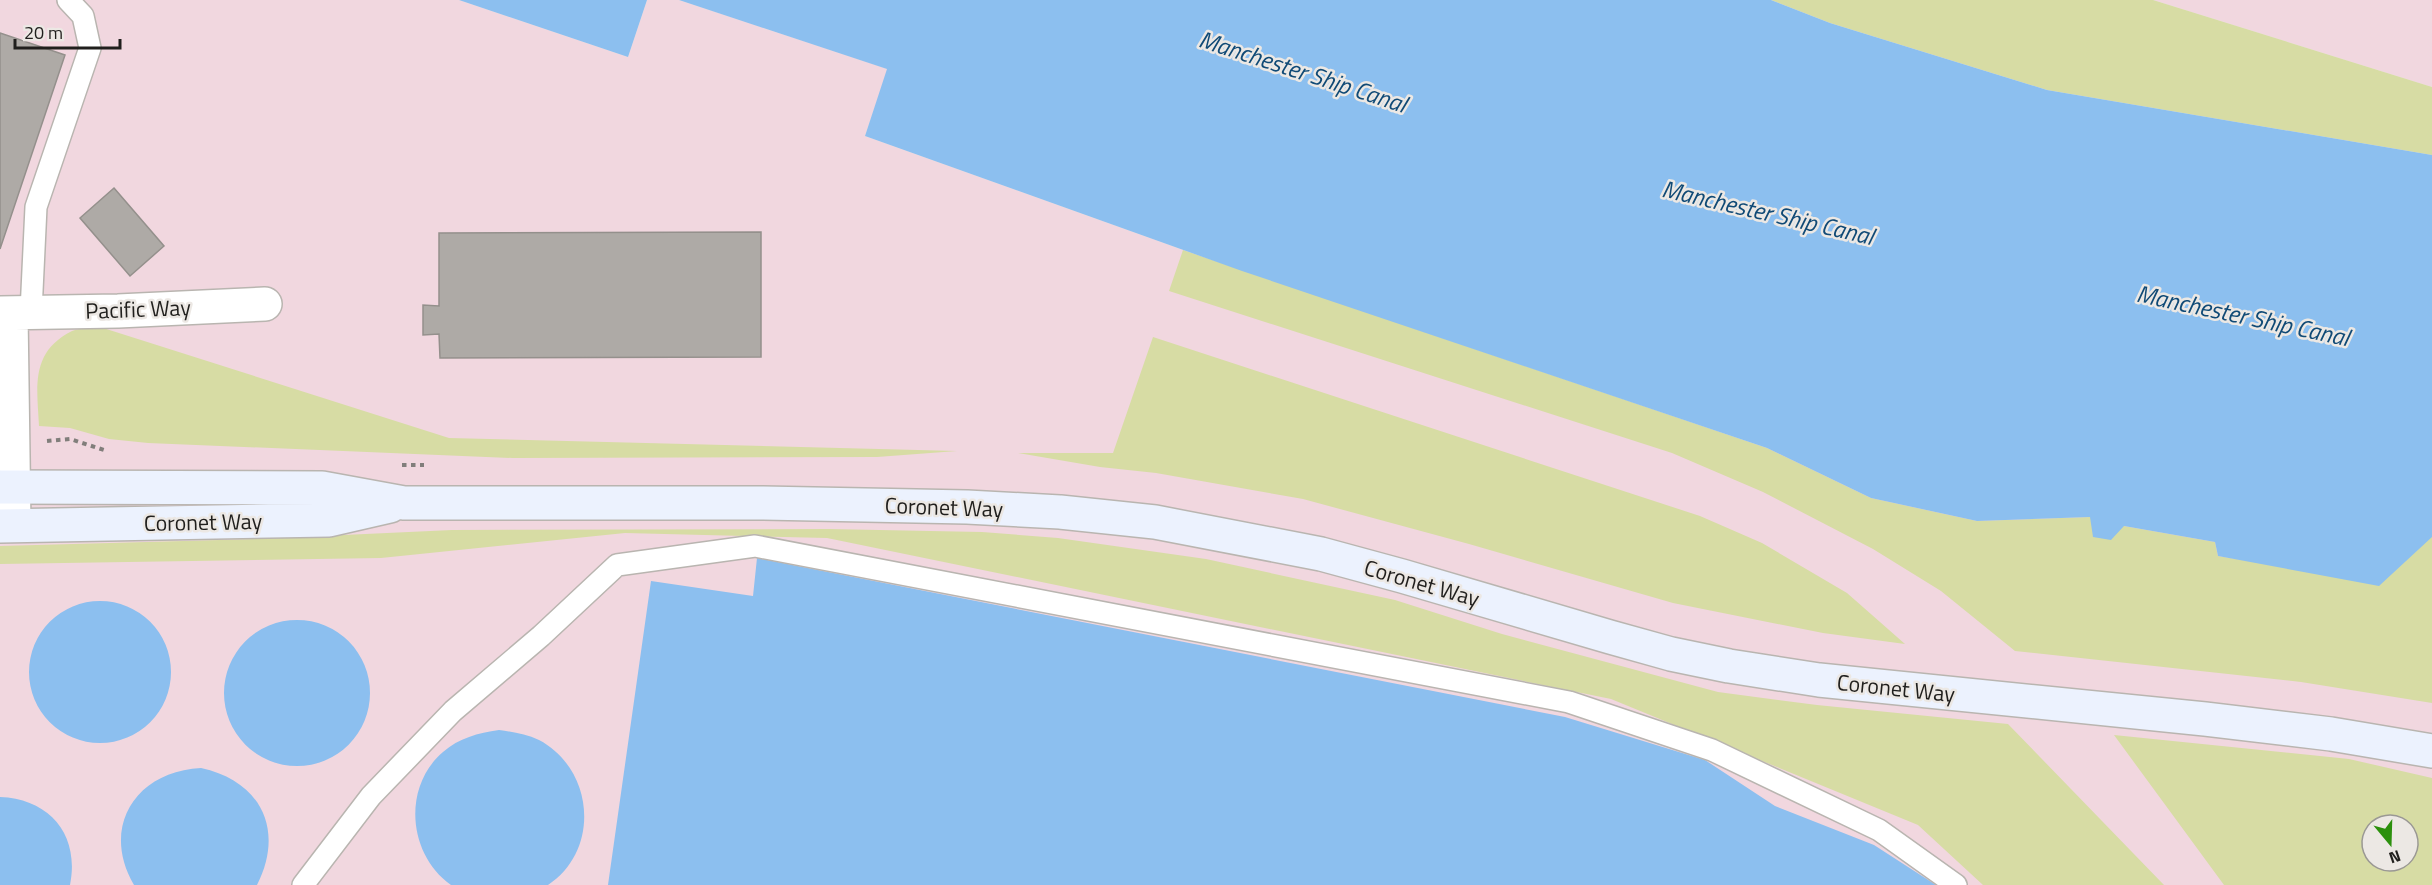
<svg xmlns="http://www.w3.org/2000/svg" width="2432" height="885" viewBox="0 0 2432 885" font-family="'Titillium Web',sans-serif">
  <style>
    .industrial { fill: #f1d7df; fill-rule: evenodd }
    .green { fill: #d7dca4; fill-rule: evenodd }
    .water { fill: #8cbfef }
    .building { fill: #aeaaa6; stroke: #94908c; stroke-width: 1.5 }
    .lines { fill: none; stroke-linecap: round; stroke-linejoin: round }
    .lane-casing { stroke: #b9b5b0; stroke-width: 24 }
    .street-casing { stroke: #b9b5b0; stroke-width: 36 }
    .secondary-casing { stroke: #b9b5b0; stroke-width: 36 }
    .path { stroke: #817e7b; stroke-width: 4; stroke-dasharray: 4.5 4.5; stroke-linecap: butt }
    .lane { stroke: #fff; stroke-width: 21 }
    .street { stroke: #fff; stroke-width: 33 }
    .secondary { stroke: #ecf2fe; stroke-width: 33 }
    .labels { text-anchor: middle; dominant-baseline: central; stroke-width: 5; stroke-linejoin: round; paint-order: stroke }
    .street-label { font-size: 22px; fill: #201f1d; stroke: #ece8e4 }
    .water-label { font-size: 24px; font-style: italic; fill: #104a76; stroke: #ece8e4 }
  </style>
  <rect width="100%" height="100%" fill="#ece8e4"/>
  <path class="industrial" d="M0,0H459L628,57L647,0H679L888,69L865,136L1242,271L1767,448L2432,537V885H0ZM2372,825H2408V861H2372Z
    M2153,0H2432V87Z"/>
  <path class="green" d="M1771,0H2153L2432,87V155L2047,90L1830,23Z
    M1183,250L1767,448L1871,498L1977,521L2090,517L2124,526L2215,542L2218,556L2255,562L2432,537V703L2301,682L2015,651L1941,591L1873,549L1763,492L1672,453L1169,291Z
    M100,327L449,438L957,451L877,457L513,458L148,443L109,439L70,428L39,426C37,387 30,352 72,331C80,328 91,328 100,327Z
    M1153,337L1700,516L1762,543L1847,593L1905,644L1823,633L1673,603L1469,544L1303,499L1156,473L1100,467L1018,453H1113Z
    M828,529L982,532L1058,538L1206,559L1395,600L1502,634L1718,692L1817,705L2008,724L2164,885H1983L1918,825L1611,699L827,538L625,533L381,558L0,564V546L257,539L452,530Z
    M2114,735L2349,759L2432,778V885H2224ZM2372,825H2408V861H2372Z"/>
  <path class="water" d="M459,0H647L628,57Z
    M679,0H1771L1830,23L2047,90L2432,155V537L2379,586L2218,556L2215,542L2124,526L2111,540L2093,537L2090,517L1977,521L1871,498L1767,448L1242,271L865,136L887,69Z
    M757,558L1565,717L1705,760L1775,806L1874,845L1936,885H608L651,581L753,596Z
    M29 672a71 71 0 1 1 142 0a71 71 0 1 1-142 0Z
    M224 693a73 73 0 1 1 146 0a73 73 0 1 1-146 0Z
    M499,730C513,732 526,734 539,740C594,769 601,850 548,885H451C408,855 402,787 443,752C459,738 478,733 499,730Z
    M201,768C261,781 285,830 257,885H134C100,827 136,771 201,768Z
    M0,797C50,799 80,835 70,885H0Z"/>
  <path class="building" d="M0,33L65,55L0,249Z
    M114,188L164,246L130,276L80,218Z
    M761,232V357L440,358L439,334L423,335V305L439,306V233Z"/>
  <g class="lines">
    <g class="lane-casing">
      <path id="lane" d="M31,312L36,207L90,48L83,16L68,0
        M303,885L371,796L453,711L541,636L617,565L755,546L1569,702L1712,750L1879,830L1956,885"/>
    </g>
    <g class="street-casing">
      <path id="street" d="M0,313L118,311L265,304
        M11,313L14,525"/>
    </g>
    <g class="secondary-casing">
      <path id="secondary" d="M0,487L322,488L404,503H763L967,507L1060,512L1155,522L1321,554L1402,576L1610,637L1671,654L1729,666L1819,680L2205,719L2331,734L2432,751
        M0,526L329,520L390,506"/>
    </g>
    <path class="path" d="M47,441L70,439L104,450
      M402,465H424"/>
    <use href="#lane" class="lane"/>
    <use href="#street" class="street"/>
    <use href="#secondary" class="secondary"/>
  </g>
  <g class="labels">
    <g class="street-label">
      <text transform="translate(138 309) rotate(-2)">Pacific Way</text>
      <text transform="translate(944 507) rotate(2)">Coronet Way</text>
      <text transform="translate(203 522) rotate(-1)">Coronet Way</text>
      <text transform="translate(1422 583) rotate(16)">Coronet Way</text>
      <text transform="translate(1896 688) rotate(6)">Coronet Way</text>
    </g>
    <g class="water-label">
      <text transform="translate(1303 71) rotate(18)">Manchester Ship Canal</text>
      <text transform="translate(1768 212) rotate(13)">Manchester Ship Canal</text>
      <text transform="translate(2243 315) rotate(12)">Manchester Ship Canal</text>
    </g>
  </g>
  <g transform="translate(2390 843) rotate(161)"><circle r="28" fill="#ece8e4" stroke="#9a9894" stroke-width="1.5"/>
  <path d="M0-4.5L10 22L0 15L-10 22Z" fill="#2c900d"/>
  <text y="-9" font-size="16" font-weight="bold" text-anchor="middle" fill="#201f1d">N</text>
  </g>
  <path d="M15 39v9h105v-9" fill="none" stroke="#201f1d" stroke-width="3"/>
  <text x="24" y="39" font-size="18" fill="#201f1d" stroke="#ece8e4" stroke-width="4.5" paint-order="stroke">20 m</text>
</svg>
